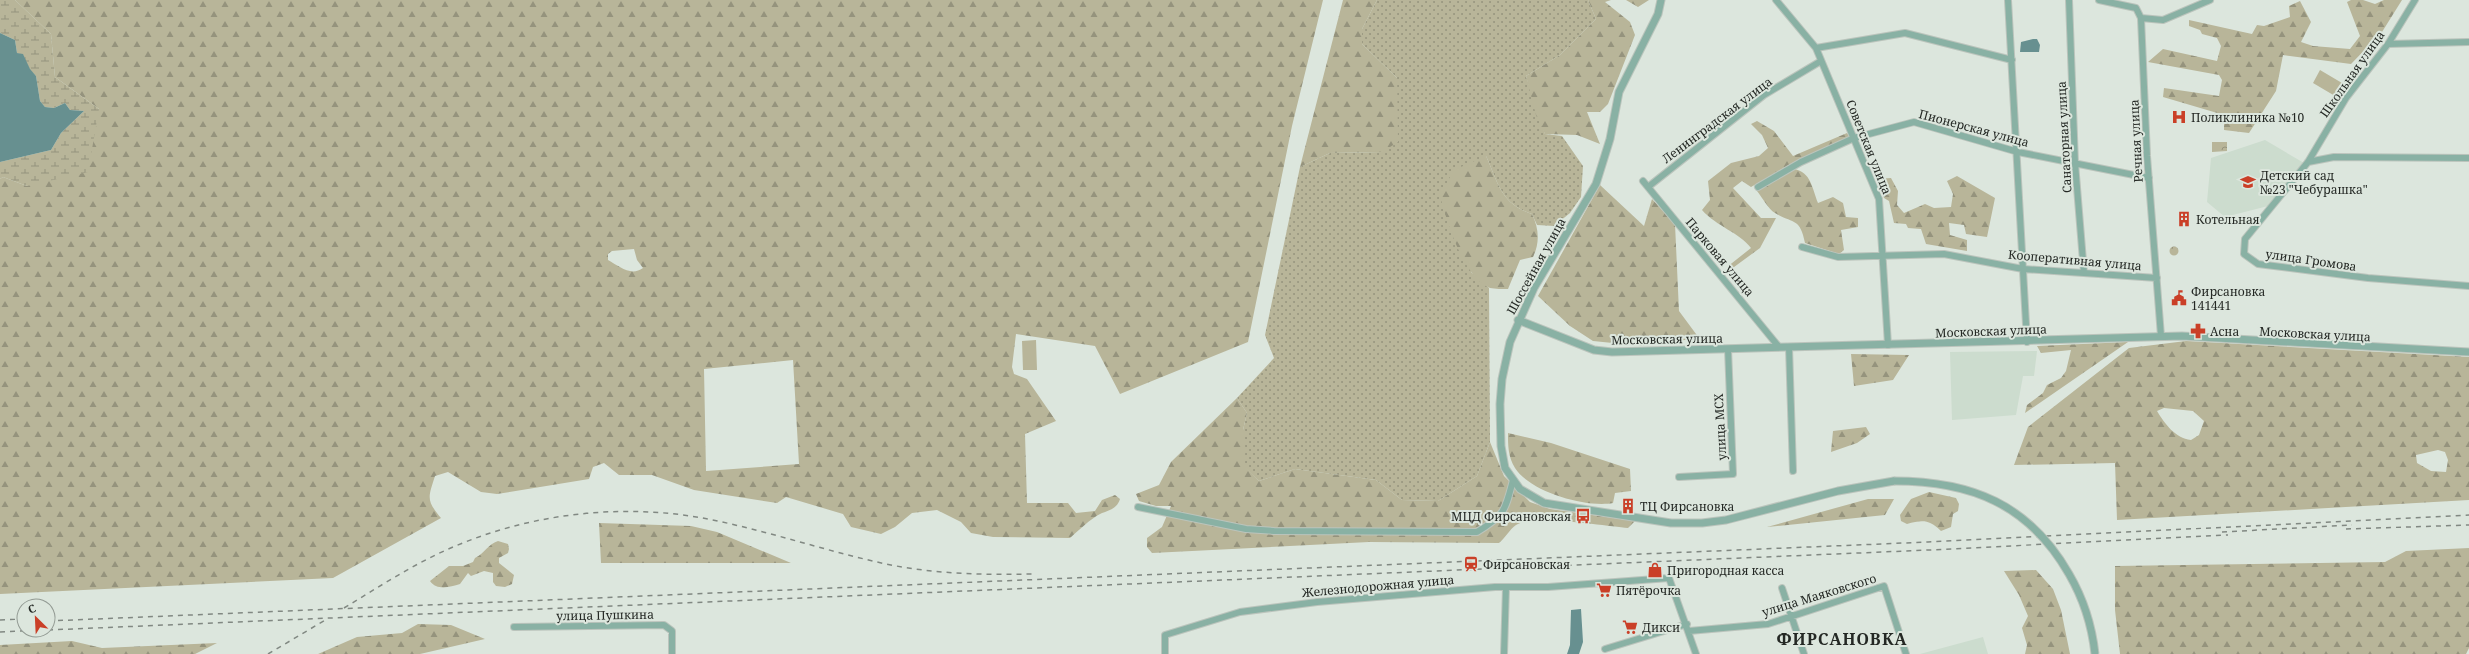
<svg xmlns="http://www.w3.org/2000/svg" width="2469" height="654" viewBox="0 0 2469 654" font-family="'Noto Serif',serif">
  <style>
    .built { fill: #ccdcce }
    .grass { fill: url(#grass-dots) }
    .forest { fill: url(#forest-firs); fill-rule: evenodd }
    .wetland { fill: url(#wetland-marsh) }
    .park { fill: url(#park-crowns) }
    .pitch { fill: #b8b599 }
    .water { fill: #679090 }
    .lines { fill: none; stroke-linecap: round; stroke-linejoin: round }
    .minor-casing { stroke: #bbc4bc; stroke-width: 8 }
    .tertiary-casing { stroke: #bbc4bc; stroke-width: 9 }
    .minor { stroke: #89b1a4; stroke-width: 6 }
    .tertiary { stroke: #89b1a4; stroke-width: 7 }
    .rail { stroke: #818882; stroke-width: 1.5; stroke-dasharray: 5 5; stroke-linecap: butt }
    .tertiary-bridge-casing { stroke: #bbc4bc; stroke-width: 9; stroke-linecap: butt }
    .tertiary-bridge { stroke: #89b1a4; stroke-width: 7 }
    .labels { text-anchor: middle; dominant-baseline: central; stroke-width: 4; stroke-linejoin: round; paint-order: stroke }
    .street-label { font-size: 12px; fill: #242824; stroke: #dce6dd }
    .poi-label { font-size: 12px; fill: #242824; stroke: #dce6dd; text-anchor: start }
    .district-label { font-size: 16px; font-weight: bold; letter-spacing: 1px; fill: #242824; stroke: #dce6dd }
  </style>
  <defs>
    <pattern id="grass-dots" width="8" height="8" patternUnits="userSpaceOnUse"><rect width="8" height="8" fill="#b8b599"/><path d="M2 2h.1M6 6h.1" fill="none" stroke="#95937d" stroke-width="1.8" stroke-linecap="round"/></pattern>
    <pattern id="forest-firs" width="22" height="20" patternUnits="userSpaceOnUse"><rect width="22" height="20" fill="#b8b599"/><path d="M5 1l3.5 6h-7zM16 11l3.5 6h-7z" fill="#95937d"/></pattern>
    <pattern id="wetland-marsh" width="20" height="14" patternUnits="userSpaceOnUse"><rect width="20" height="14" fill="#b8b599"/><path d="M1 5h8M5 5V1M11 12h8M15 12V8" fill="none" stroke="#95937d"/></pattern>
    <pattern id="park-crowns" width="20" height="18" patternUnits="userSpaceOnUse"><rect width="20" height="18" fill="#b8b599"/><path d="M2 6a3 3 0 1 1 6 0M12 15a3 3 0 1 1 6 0" fill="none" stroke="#95937d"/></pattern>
  </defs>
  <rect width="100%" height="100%" fill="#dce6dd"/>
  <path class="built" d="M2265,140L2304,163L2268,206L2225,217L2207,202L2211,158Z
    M2037,351L2034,376H2023L2016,415L1952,420L1950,352Z
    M1983,637L1988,654H1920Z"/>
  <path class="grass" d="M1377,0H1588L1596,19L1560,55L1526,76L1545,134L1562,136L1583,166L1581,197L1570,213L1554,226L1537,225L1532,214C1500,203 1499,184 1486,156L1471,272L1489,288L1490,442L1477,476L1438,501L1402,500L1376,480L1295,469L1259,481L1243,465V430L1247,413L1237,398L1274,358L1265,335L1300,167L1330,153L1382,152L1397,78L1362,44V29Z"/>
  <path class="forest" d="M15,0H1323L1292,126L1248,342L1120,394L1095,346L1016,334L1012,367L1014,374L1027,379L1056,421L1025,434L1027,503H1068L1076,513L1095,511L1102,500L1115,495L1120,499C1116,512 1104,510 1095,517C1086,523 1078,531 1070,538L993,537L971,533L961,522L937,510L912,513L895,527L881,534L851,527L843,514L786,497L777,503L694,490L652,475H619L604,463L593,467L589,479L497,494L481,492L448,472L435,476C428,498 426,500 441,518L333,578L0,594V179L3,177L27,186L99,109L55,77L51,34ZM634,249L637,260L643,268C631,277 619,266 608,260V254L612,251ZM793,360L799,464L706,471L704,369Z
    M1343,0H1377L1362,29V44L1397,78L1398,142L1382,152L1330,153L1300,167Z
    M1588,0H1611L1605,2L1630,22L1635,35L1608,104L1600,112H1587L1600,144L1577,135L1545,134L1536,115L1526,76L1560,55L1596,19Z
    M1626,0H1649L1638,7Z
    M2351,0H2363L2375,4L2384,0H2402L2382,32L2351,64L2283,55L2276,91L2249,133L2224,130V115L2163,97L2164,88L2219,96L2222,80L2219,75L2148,62L2163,49L2217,61L2221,46L2217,38L2202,34L2200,30L2189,26V20L2252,34L2257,25L2264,26L2290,17L2289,6L2300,1L2311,22L2301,42L2313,46L2350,49L2360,36L2347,2Z
    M1757,121L1774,131L1793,156L1847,133L1850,138L1794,162L1751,187L1742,181L1733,188L1761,218H1776L1760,248L1730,270L1727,267L1751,248C1740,233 1716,226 1702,210L1710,200L1708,181L1731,163L1759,156L1768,148L1762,135L1751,124Z
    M1486,156C1499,184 1500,203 1532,214C1539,228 1540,243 1533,257L1520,260L1508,289C1503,289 1495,289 1490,288C1464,279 1446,220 1440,195L1454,170Z
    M1794,169C1811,172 1812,188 1818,203L1833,197L1843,203L1846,217L1858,218V227L1841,230L1844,250L1839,254L1805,243C1800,217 1793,224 1775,213C1768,209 1762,197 1757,191Z
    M1957,176L1995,198L1987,237L1966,234L1964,225L1949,223L1950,235L1967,240V251L1926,244L1921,229L1908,228L1906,224L1894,223L1889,201L1884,198L1876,179L1891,178L1898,191L1897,205L1904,213L1925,204L1934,208L1951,207L1953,194L1947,181Z
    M1600,185L1644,226L1652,199L1675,224L1679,311L1699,338L1642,346L1593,341L1570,326L1538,296Z
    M2186,341L2469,357V500L2117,520L2115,463L2014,465L2028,427L2129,348ZM2164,408L2193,411L2204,421L2199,435L2191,440C2175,438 2165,424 2157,411ZM2438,450L2445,452L2448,460L2446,472L2431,471L2417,463L2416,455Z
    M2128,342L2025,413L2027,405L2043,393L2047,385L2061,378L2066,371L2071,350L2041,353L2037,346Z
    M1851,354L1909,355L1893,380L1854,386Z
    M1237,398L1247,413L1243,430V464L1259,481L1295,469L1376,480L1402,500L1438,501L1477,476L1490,442L1504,476L1530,502L1550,509L1635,521L1628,528C1606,526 1533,514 1516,525C1510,529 1505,538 1499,543L1369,542L1152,553L1147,547V538L1162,527L1171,506H1156L1139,501L1136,494L1159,485L1171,462Z
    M1866,427L1870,434L1857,443L1831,452L1833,431Z
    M1508,433L1551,443L1630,469L1631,491L1615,493L1613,503C1586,508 1530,492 1515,468C1508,457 1508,445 1508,433Z
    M1929,492L1956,498L1959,504L1958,511L1953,514L1951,527L1941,531C1929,519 1922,520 1907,524L1901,521L1900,515L1911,499Z
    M1868,499H1894L1885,515L1767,527Z
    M599,523L691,526L717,532L791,563H601Z
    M498,541L508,544L509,549L508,553L499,558V563L514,575L512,584L505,587L496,586L493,582V573L484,571L471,576L468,573L460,584C450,587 437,591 430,581L449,566H463L473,562L475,558C485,553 488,544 498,541Z
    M2469,548V648L2466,654H2120L2115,610V566L2385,562L2406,551Z
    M2036,570L2053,589L2061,610L2070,654H2025L2027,645L2022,628L2028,616L2019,595L2004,571Z
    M418,624L451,625L485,639L420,654H318L357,637L402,633Z
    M72,641L102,648L217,643L195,654H0V645Z"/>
  <path class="wetland" d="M0,0H15L51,34L55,77L99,109L88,172L27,186L3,177L0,179V162L51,150L61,133L84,111L70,110L65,103L54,108L45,107L40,101L36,76L30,70L23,55L17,53L15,40L0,33Z"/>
  <path class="park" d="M2212,142H2227V151L2212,152Z
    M2169.5 251a4.5 4.5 0 1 1 9 0a4.5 4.5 0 1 1-9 0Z"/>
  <path class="pitch" d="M2320,70L2342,83L2335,96L2313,83Z
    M1036,340L1037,370H1023L1022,341Z"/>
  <path class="water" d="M0,33L15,40L17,53L23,54L30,69L36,76L40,101L45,107L54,108L65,103L70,110L84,111L61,133L51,150L0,162Z
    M2033,39H2037L2040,45L2039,52H2020L2021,42Z
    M1581,609L1583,642L1579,654H1567L1570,645L1571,610Z"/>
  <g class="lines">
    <g class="minor-casing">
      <path id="minor" d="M1776,0L1816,48L1879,199L1888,345
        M2008,0L2027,342
        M2069,0L2075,163L2084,273
        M2099,0L2136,8L2141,18
        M2415,0L2388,44L2346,98L2308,162L2245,239L2244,254L2258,264L2368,278L2469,286
        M2388,44L2469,42
        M1816,48L1905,33L2012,60
        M2308,162L2334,157L2469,158
        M1643,181L1779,347
        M1648,187L1764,95L1821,61
        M1758,187L1801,162L1854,138L1914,122L2018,152L2149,178
        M1802,247L1838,257L1944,254L2023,269L2157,278
        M2161,336L2147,156L2141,18L2163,20L2210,0
        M1789,347L1793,471
        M1679,477L1733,474L1728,349
        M1138,507L1246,529L1274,531L1477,532C1505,515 1505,511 1513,480
        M1782,588L1804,654
        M514,627L664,625L672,631V654
        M1689,631L1768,624L1884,586L1906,654
        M1605,649L1687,624
        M1165,654V635L1240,612L1317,602L1495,587H1548L1669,578L1696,654
        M1504,654L1506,587"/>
    </g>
    <g class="tertiary-casing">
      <path id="tertiary" d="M1661,0L1658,14L1619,92L1610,139L1596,184L1534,288L1510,342L1502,379L1500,404L1501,446L1505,468L1520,489L1544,503L1671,523H1702L1726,520L1838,491L1894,481
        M1518,320L1594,350L1612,352L2182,336L2469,352"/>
    </g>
    <use href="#minor" class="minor"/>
    <use href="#tertiary" class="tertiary"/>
    <path class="rail" d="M2346,529L2469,525
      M2222,532L2352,525
      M344,608C377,588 409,567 444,551C525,514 620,502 708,519C768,531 826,551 886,564C934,574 983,575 1032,574
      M0,620L24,619
      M48,621L1928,542L2469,515
      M48,630L1929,550L2228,535
      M0,632L42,630
      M268,654L327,619"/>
    <g class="tertiary-bridge-casing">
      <path id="tertiary-bridge" d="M1894,481C1971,481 2029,504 2069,574C2083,598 2092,626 2095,654"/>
    </g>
    <use href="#tertiary-bridge" class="tertiary-bridge"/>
  </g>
  <defs>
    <g id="hospital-bare" transform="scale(1.2)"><path d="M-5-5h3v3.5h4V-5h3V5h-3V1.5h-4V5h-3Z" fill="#ca3f27" stroke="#dce6dd" stroke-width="2.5" paint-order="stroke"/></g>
    <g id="school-bare" transform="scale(1.2)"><path d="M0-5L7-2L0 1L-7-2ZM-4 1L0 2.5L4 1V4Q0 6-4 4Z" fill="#ca3f27" stroke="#dce6dd" stroke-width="2.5" paint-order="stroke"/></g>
    <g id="building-bare" transform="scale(1.2)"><path d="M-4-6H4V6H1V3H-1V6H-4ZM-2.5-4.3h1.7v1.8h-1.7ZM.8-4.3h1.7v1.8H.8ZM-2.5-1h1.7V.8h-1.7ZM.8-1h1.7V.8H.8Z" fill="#ca3f27" stroke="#dce6dd" stroke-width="2.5" paint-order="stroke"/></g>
    <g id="civic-bare" transform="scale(1.2)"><path d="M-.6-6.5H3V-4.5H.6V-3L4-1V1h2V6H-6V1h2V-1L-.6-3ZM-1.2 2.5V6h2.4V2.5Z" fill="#ca3f27" stroke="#dce6dd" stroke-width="2.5" paint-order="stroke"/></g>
    <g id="pharmacy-bare" transform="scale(1.2)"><path d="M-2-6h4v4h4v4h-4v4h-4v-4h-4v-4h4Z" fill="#ca3f27" stroke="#dce6dd" stroke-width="2.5" paint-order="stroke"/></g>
    <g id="bus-bare" transform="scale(1.2)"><path d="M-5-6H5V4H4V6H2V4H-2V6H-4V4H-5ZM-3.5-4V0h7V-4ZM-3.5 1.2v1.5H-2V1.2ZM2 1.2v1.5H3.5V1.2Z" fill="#ca3f27" stroke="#dce6dd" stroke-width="2.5" paint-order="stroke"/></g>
    <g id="station-bare" transform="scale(1.2)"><path d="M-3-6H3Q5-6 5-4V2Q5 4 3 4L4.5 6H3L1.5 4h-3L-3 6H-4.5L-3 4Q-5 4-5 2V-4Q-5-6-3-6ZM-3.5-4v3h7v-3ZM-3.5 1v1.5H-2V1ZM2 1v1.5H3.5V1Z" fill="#ca3f27" stroke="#dce6dd" stroke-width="2.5" paint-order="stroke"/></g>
    <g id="shop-bare" transform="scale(1.2)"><path d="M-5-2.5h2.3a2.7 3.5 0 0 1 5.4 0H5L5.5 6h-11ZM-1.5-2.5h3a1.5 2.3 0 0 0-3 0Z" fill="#ca3f27" stroke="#dce6dd" stroke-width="2.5" paint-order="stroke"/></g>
    <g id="supermarket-bare" transform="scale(1.2)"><path d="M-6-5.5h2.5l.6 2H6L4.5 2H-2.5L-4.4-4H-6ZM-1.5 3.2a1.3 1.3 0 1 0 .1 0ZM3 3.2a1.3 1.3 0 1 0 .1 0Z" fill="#ca3f27" stroke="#dce6dd" stroke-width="2.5" paint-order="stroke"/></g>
  </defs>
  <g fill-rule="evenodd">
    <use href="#hospital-bare" x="2179" y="117"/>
    <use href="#school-bare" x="2248" y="182"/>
    <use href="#building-bare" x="2184" y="219"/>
    <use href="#civic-bare" x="2179" y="298"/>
    <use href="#pharmacy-bare" x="2198" y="331"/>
    <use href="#building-bare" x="1628" y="506"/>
    <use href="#bus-bare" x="1583" y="516"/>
    <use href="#station-bare" x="1471" y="564"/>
    <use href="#shop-bare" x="1655" y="570"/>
    <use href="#supermarket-bare" x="1604" y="590"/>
    <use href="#supermarket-bare" x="1630" y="627"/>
  </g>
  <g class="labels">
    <g class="street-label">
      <text transform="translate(2352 74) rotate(-55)">Школьная улица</text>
      <text transform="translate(1717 120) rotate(-37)">Ленинградская улица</text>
      <text transform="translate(1974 128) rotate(15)">Пионерская улица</text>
      <text transform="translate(2064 137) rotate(-93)">Санаторная улица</text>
      <text transform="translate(2136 141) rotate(-93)">Речная улица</text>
      <text transform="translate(1869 147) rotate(68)">Советская улица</text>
      <text transform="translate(1720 257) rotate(50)">Парковая улица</text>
      <text transform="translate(2075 260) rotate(5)">Кооперативная улица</text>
      <text transform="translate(2311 260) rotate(8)">улица Громова</text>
      <text transform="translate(1536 266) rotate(-61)">Шоссейная улица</text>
      <text transform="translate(1991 331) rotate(-2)">Московская улица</text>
      <text transform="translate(2315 334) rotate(3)">Московская улица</text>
      <text transform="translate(1667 339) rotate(-1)">Московская улица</text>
      <text transform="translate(1720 427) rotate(-93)">улица МСХ</text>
      <text transform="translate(1378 586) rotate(-5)">Железнодорожная улица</text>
      <text transform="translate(1819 595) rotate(-17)">улица Маяковского</text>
      <text transform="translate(605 615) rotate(-1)">улица Пушкина</text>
    </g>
    <g class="poi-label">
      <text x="2191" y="117">Поликлиника №10</text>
      <text x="2260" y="175">Детский сад<tspan x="2260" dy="14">№23 "Чебурашка"</tspan></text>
      <text x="2196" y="219">Котельная</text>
      <text x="2191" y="291">Фирсановка<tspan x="2191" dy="14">141441</tspan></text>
      <text x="2210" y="331">Асна</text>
      <text x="1640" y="506">ТЦ Фирсановка</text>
      <text x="1571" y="516" text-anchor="end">МЦД Фирсановская</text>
      <text x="1483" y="564">Фирсановская</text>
      <text x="1667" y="570">Пригородная касса</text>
      <text x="1616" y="590">Пятёрочка</text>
      <text x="1642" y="627">Дикси</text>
    </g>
    <g class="district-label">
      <text x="1842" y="639">ФИРСАНОВКА</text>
    </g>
  </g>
  <g transform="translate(36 618) rotate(336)"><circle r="19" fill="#dce6dd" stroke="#929a93"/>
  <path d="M0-3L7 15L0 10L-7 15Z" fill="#ca3f27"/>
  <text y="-6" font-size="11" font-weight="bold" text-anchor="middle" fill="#242824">С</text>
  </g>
</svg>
